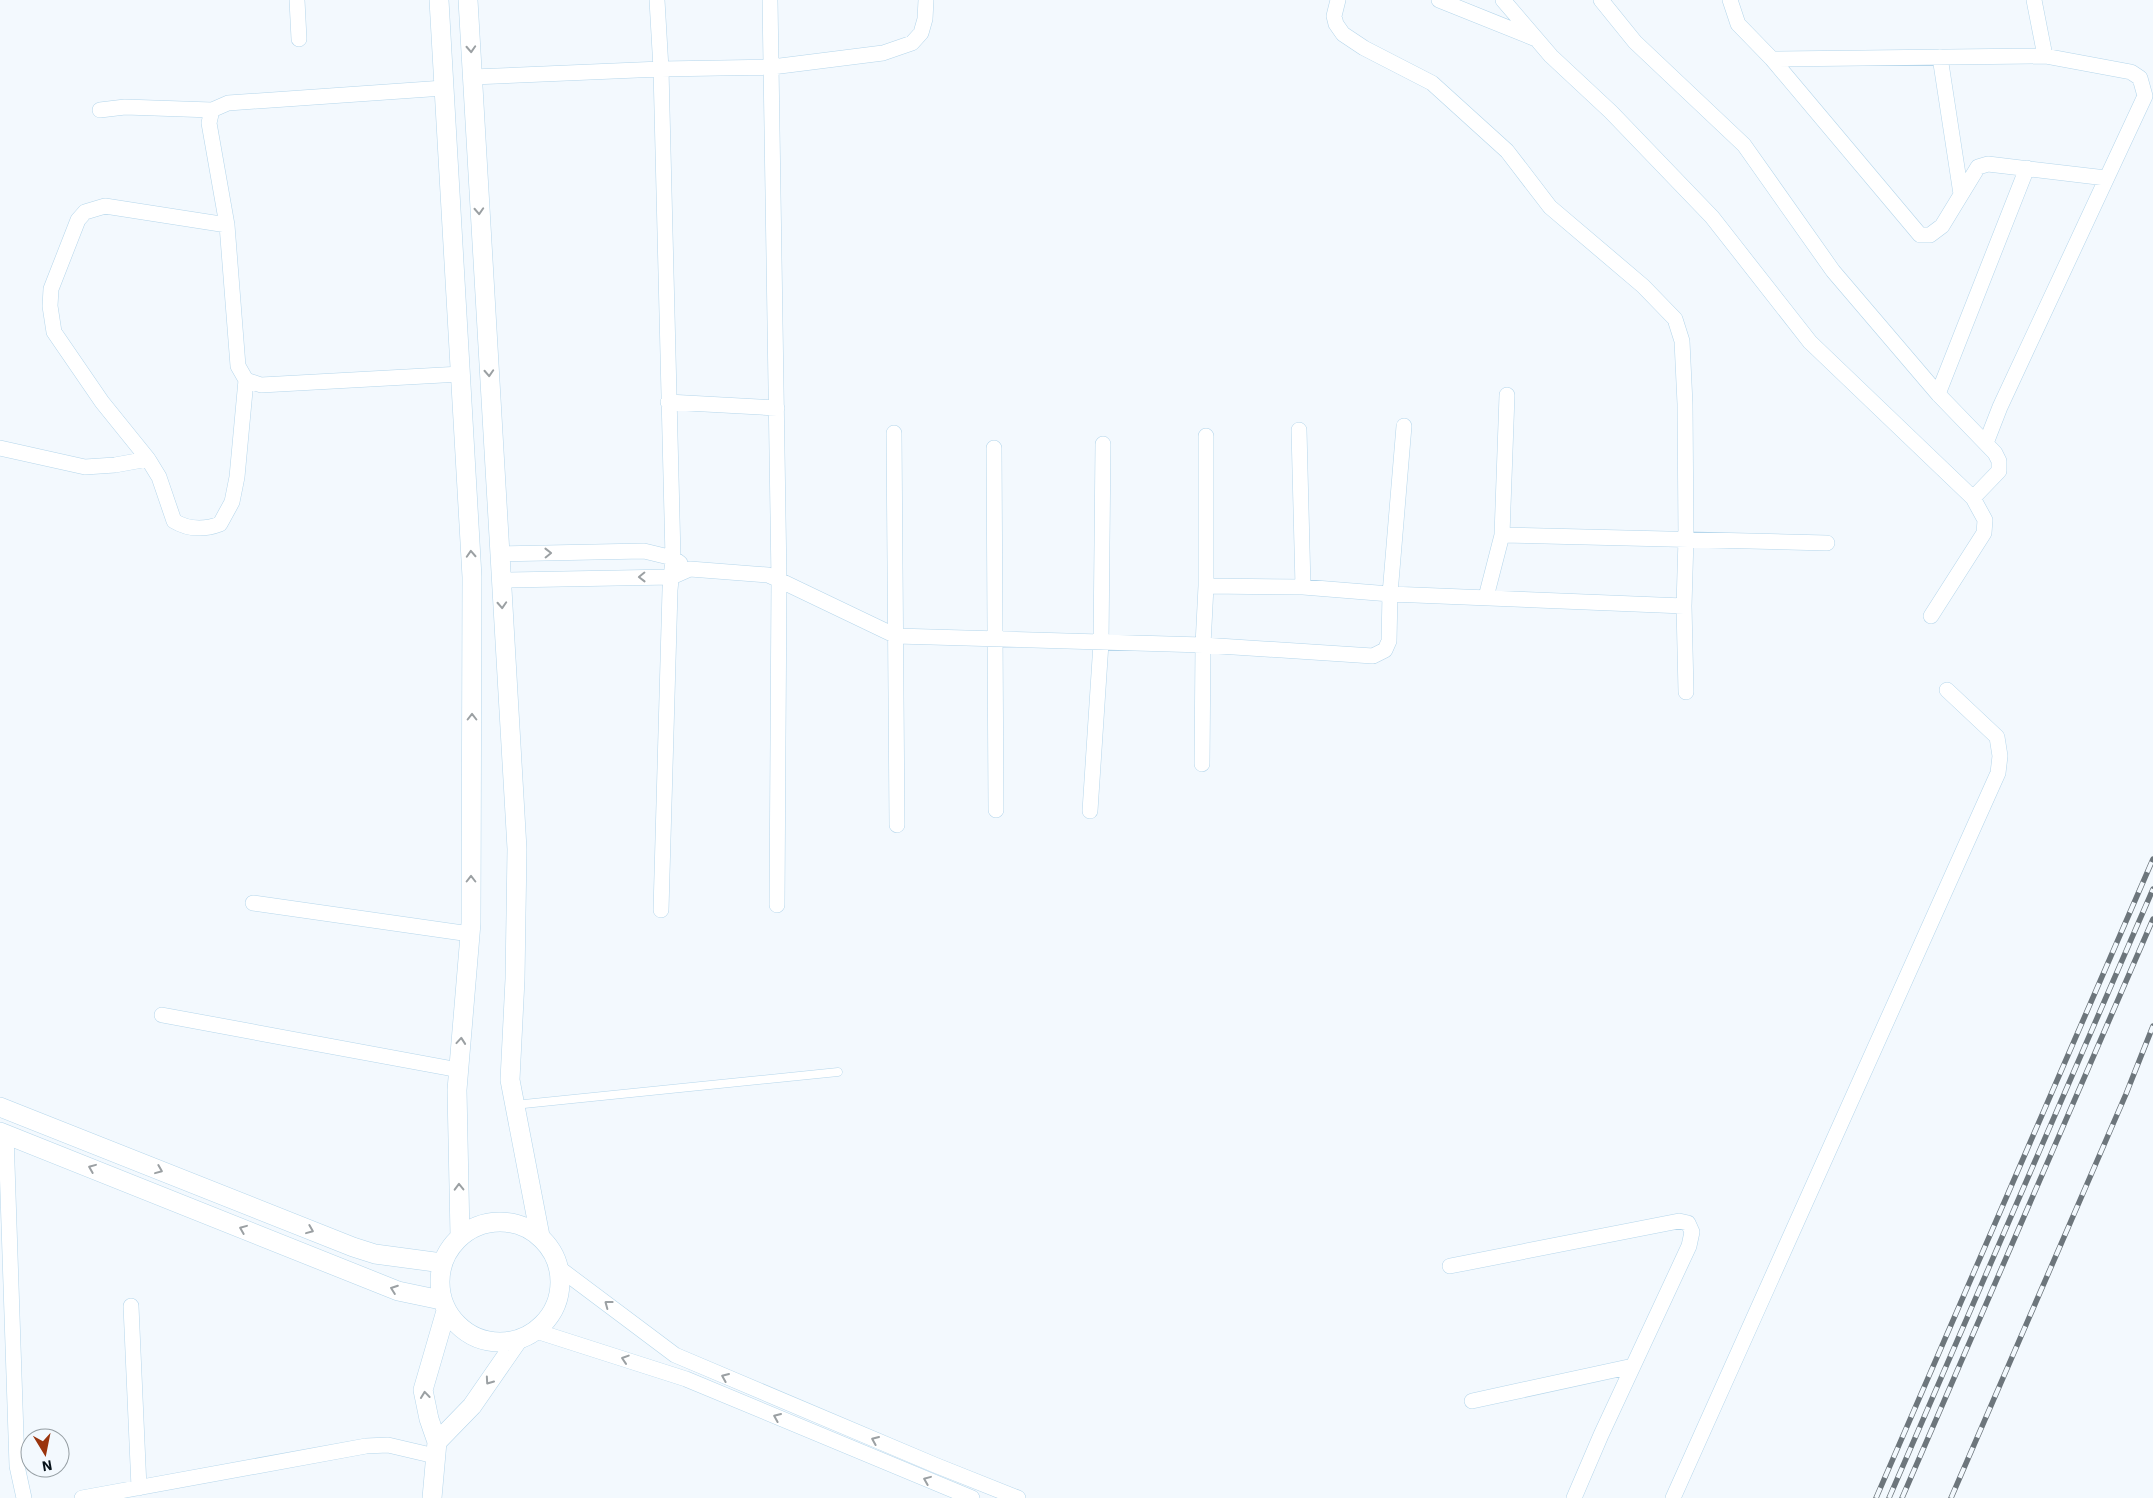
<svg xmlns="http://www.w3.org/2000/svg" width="2153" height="1498" viewBox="0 0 2153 1498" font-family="'IBM Plex Sans',sans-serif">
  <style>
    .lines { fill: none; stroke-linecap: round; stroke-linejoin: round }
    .service-casing { stroke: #b5d6eb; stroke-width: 9 }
    .minor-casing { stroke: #b5d6eb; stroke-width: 16 }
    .tertiary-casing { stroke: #b5d6eb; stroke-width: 20 }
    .service { stroke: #fff; stroke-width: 8 }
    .minor { stroke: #fff; stroke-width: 15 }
    .tertiary { stroke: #fff; stroke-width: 19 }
    .rail-casing { stroke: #6d767c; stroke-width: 5.5 }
    .rail { stroke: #f3f9fe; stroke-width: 4; stroke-dasharray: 11; stroke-linecap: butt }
    .oneway { stroke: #9ba0a3 }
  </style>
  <rect width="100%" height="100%" fill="#f3f9fe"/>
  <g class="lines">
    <g class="service-casing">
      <path id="service" d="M514,1105L838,1072"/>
    </g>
    <g class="minor-casing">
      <path id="minor" d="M297,0L299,39
        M657,0L661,69L673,558L670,590L661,910
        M770,0L779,580L896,636L1203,645L1206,586L1303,587L1390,594L1684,606
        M1338,0L1334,16L1336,24L1343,34L1364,48L1432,83L1507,151L1550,207L1643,286L1675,319L1682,341L1685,404L1686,538L1684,606L1686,692
        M1439,0L1536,39
        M1503,0L1551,56L1611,112L1712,217L1810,342L1973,498L1985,520L1984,533L1931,616
        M1601,0L1635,42L1744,145L1833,271L1938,394L1995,453L1999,461V471L1973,498
        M1730,0L1738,24L1772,59L1920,235H1930L1942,226L1978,167L1988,164L2106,178
        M1940,57L1961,194
        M1772,59L2045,56
        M472,77L661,69L772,67L883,53L912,43L921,33L925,19L926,0
        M444,88L228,103L212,110L209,123L227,225L238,366L246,380L261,385L461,374
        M100,110L125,107L212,110
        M227,225L105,206L85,212L78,220L51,289L50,306L54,332L102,402L148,459L159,477L174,521C189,530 204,530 220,524L232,502L237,477L246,380
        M1938,394L2027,168
        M668,402L777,408
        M1299,430L1303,587
        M894,433L897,825
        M1986,443L2000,407L2145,96L2140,78L2131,72L2045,56L2034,0
        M0,448L85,467L115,465L148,459
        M994,448L996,810
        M1502,535L1507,395
        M499,554L644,551L673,558L680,563
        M501,580L672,577L690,569L768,575L779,580L777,905
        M1206,586V436
        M1486,597L1502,535L1827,543
        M1202,764L1203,645L1373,656L1385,650L1389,641L1390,594L1404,426
        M1090,811L1101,643L1103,444
        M253,903L470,934
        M162,1015L459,1070
        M6,1134L17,1466L24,1498
        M1450,1266L1679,1221L1688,1223L1692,1232L1689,1246L1601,1435L1574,1498
        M559,1268L675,1355L935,1465L1018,1498
        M131,1306L139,1488
        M536,1331L686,1379L972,1498
        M1472,1401L1633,1366
        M82,1498L366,1446L388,1445L435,1456
        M1673,1498L1998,773L2000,756L1997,737L1947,690"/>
    </g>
    <g class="tertiary-casing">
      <path id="tertiary" d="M439,0L472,577L471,923L457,1090L460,1236
        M468,0L517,849L515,979L510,1080L540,1236
        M0,1107L353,1247L375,1254L442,1263
        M0,1132L398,1291L441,1300
        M440 1282a60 60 0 1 1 120 0a60 60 0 1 1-120 0Z
        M437,1442L472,1406L517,1341
        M432,1498L437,1442L429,1419L423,1390L446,1311"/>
    </g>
    <use href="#service" class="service"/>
    <use href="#minor" class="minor"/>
    <use href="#tertiary" class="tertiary"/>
    <g class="rail-casing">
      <path id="rail" d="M1876,1498L2153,859
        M1889,1498L2153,889
        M1902,1498L2153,919
        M1951,1498L2126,1094L2153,1026"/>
    </g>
    <use href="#rail" class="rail"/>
  </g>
  <defs><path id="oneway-chevron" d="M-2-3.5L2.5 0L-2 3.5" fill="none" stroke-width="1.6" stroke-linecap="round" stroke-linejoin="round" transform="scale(1.25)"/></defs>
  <g class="oneway">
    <use href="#oneway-chevron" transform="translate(471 49) rotate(87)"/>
    <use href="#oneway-chevron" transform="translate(479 211) rotate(87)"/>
    <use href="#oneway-chevron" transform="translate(489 373) rotate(87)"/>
    <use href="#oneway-chevron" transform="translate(548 553) rotate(-1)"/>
    <use href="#oneway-chevron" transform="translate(471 554) rotate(-93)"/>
    <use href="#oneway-chevron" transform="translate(642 577) rotate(179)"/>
    <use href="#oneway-chevron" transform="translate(502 605) rotate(87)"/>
    <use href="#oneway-chevron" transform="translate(472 717) rotate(-90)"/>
    <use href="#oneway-chevron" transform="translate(471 879) rotate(-90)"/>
    <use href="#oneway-chevron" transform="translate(461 1041) rotate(-85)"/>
    <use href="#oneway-chevron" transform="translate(92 1168) rotate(-158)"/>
    <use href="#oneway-chevron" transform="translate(159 1170) rotate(22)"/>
    <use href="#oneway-chevron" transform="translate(459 1187) rotate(-91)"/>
    <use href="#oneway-chevron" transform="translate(243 1229) rotate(-158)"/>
    <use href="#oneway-chevron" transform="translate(310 1230) rotate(22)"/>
    <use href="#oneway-chevron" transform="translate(394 1289) rotate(-160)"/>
    <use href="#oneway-chevron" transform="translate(608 1304) rotate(-143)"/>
    <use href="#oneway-chevron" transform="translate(625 1359) rotate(-162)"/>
    <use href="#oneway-chevron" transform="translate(725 1377) rotate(-157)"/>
    <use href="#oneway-chevron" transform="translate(489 1381) rotate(125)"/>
    <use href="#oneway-chevron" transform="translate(425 1395) rotate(-96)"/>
    <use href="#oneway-chevron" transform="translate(777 1417) rotate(-157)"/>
    <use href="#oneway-chevron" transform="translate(875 1440) rotate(-157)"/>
    <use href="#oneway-chevron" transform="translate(927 1480) rotate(-158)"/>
  </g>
  <g transform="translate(45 1453) rotate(170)"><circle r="24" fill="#f3f9fe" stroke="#949da2"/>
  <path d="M0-4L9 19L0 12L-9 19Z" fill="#9a340d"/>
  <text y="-8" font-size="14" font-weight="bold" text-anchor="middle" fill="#061219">N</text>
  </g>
</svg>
